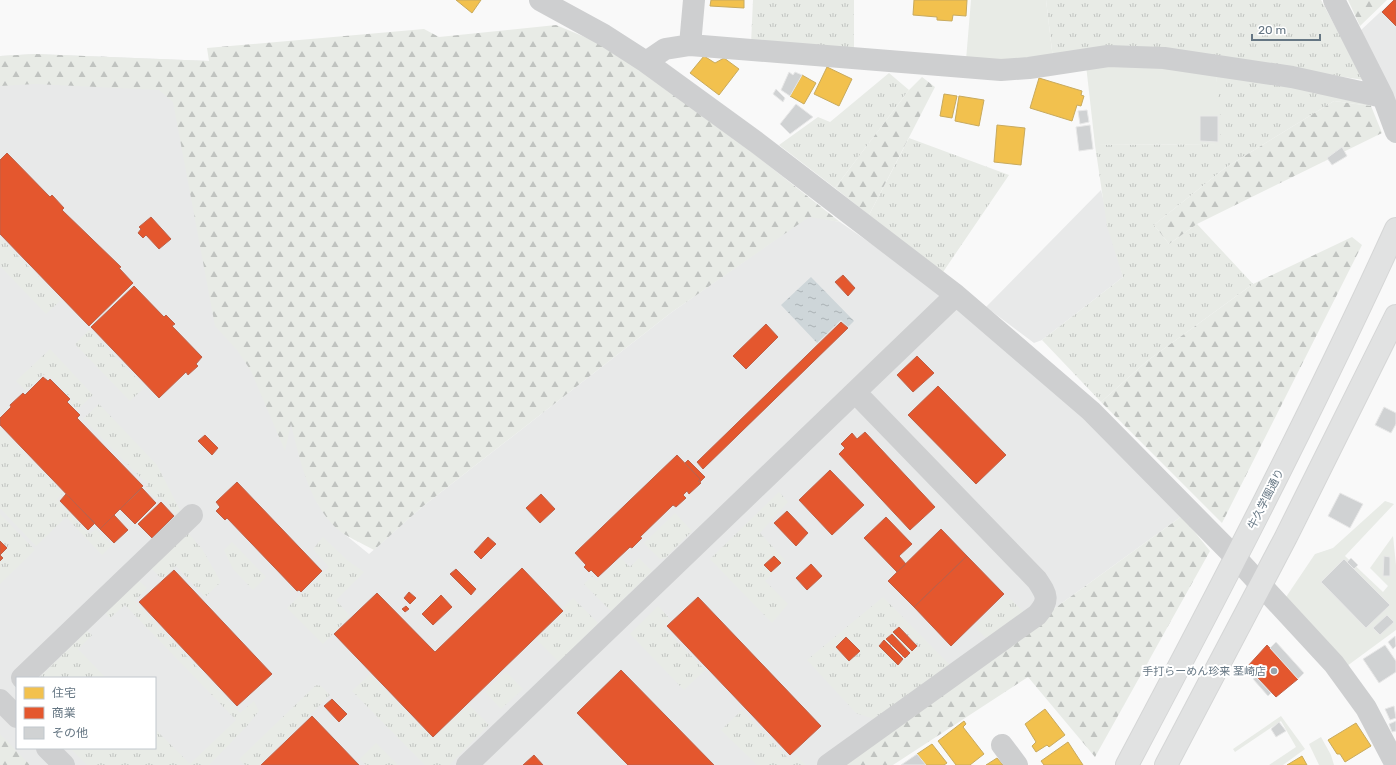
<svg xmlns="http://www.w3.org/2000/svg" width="1396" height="765" viewBox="0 0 1396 765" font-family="Rubik,'Noto Sans JP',sans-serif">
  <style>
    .built { fill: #e8e9e9; fill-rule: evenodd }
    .grass { fill: url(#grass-tufts) }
    .forest { fill: url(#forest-firs) }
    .garden { fill: #e8ebe6; fill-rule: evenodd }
    .water { fill: url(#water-ripples) }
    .homes { fill: #f2c14e; stroke: #c8aa5e }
    .shops { fill: #e4572e; stroke: #be6048 }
    .building { fill: #d0d2d3; stroke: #e8e8e8 }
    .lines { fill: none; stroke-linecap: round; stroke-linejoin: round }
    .highway-casing { stroke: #d5d6d6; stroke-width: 24 }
    .minor { stroke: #cecfd0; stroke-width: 22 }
    .highway { stroke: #e1e2e2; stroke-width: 22 }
    .poi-dot { fill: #99a4ac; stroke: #fff; stroke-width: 1.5 }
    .labels { text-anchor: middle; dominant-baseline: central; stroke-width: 4; stroke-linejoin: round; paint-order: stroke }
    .street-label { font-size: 11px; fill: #657683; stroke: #fff }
    .poi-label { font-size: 11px; fill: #657683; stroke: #fff; text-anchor: end }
  </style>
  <defs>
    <pattern id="grass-tufts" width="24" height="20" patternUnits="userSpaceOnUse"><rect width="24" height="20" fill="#e8ebe6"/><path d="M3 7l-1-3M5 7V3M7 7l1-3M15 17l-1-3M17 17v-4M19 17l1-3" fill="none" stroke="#c0c3c0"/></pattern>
    <pattern id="forest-firs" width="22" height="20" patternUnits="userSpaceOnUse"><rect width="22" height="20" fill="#e8ebe6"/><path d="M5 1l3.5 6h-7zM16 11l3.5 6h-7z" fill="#c0c3c0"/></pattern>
    <pattern id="water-ripples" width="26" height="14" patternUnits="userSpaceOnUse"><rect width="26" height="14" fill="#ced6d9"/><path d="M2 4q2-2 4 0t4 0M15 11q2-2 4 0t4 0" fill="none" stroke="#abb2b5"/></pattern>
  </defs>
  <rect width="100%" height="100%" fill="#f9f9f9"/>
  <path class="built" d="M1393,0H1396V113L1360,31Z
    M35,54L210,61L318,504L337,528L369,554L422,507L672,312L809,216L840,222L939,291L1080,410L1182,516L838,765H0V56ZM17,678H155V748H17Z
    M1101,190L1123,277L1042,340L1034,343L986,307Z"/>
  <path class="grass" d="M753,0H854V49L751,44Z
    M1046,0H1321L1364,80L1310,72L1053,59Z
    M1216,72L1365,99L1371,106L1334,101L1225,168L1154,225L1169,244L1197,224L1253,284L1147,361L1101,402L1042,340L1123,277L1107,226L1095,145L1220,144Z
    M889,73L909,90L835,188L779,145L818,117L830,122Z
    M909,138L1009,175L941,275L869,215Z
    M0,237L61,300L46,314L0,266Z
    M89,330L145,387L130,401L75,344Z
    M50,349L93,395L77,410L70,402L72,400L50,376L48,378L44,374L26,391L16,381Z
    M99,404L157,465L180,510L177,515L160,497L157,500L145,488L148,485L83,419Z
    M0,428L63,493L57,499L90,534L96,529L112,545L102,555L66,517L36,546L0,508Z
    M779,492L788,502L760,533L785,560L765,581L788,604L772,623L710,559Z
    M675,513L692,531L665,558L660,559L644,543Z
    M0,514L35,550L0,584Z
    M188,533L202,549L221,582L205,597L176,566L162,579L151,568Z
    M323,537L347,560L364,572L336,600L350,616L323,644L287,608L329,567L313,549Z
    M232,542L266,577L253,590L233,569L224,550Z
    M621,558L630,567L639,558L652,571L611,611L584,584L592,576L597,581Z
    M137,579L147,588L135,601L240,713L254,701L259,711L247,726L209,765H87L70,748H155V729L190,764L236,720L125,605L110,618L103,610Z
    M1006,595L1025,613L988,640L975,627Z
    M883,597L951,666L874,719L856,713L807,660Z
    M573,598L598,623L559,662L536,639L565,611L563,608Z
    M658,606L671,620L664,628L705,670L684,690L630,634Z
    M87,631L92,635L78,649L106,678H39Z
    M506,672L523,689L501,709L485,692Z
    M370,674L433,738L469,705L489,725L449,765H425L352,691Z
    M316,685L321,686L330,695L259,765H245L239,759Z
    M742,710L790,760L796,755L806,765H757L721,730Z
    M376,743L398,765H366L360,759Z"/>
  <path class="forest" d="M1348,0H1387L1360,26Z
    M556,25L604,45L715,123L840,222L809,217L672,312L422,507L374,550C362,543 346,537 336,528C308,501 300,460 291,424L285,451L251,371L237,350L215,326L173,102L159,90L35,84L0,86V56L35,54L209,61L207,48L424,29L439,37Z
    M922,77L935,87L869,215L835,188L909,90Z
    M1334,101L1371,106L1382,133L1197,224L1169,244L1154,225L1225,168Z
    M1352,237L1362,245L1222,523L1101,402L1147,361L1253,284Z
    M1182,516L1210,551L1095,757L1028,677L893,765H838Z
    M0,734L30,765H0Z"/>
  <path class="garden" d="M971,0H1046L1053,59L966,60Z
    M1126,63L1216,72L1220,115V144L1095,145L1086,65Z
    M1385,501L1394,504L1345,556L1383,592L1388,586L1370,568L1393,536L1396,565V630L1347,666L1286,597L1315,554L1333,548ZM1344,559L1389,605L1366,628L1321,582Z
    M1281,716L1305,749L1283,765H1269L1296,747L1281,721L1235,752L1233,749Z
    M1321,737L1331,755L1334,765H1319L1309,744Z"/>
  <path class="water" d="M811,277L854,321L848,327L841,320L817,343L781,305Z"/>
  <path class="homes" d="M456,0H481L472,13Z
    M711,0H744V8L710,6Z
    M914,0H967L966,16L953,15L952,21L937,20V17L913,15Z
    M704,56L715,63L724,58L739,69L719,95L690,73Z
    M827,67L852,79L839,106L814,94Z
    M802,75L816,83L804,104L790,96Z
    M1039,78L1082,91L1081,95L1084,96L1081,106L1077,105L1072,121L1030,108Z
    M944,94L957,96L952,118L940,116Z
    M959,96L984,100L979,126L955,121Z
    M997,125L1025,128L1021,165L994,162Z
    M1045,709L1065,735L1049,747L1047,745L1036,752L1032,746L1036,742L1025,724Z
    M964,721L966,724L963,727L984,754L970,765H956L938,741Z
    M1356,723L1371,746L1345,762L1340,754H1337L1328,740Z
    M1068,742L1083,765H1044L1041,761Z
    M932,744L947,763L944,765H926L917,754Z
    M1302,756L1307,765H1287Z
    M997,758L1003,765H986Z"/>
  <path class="shops" d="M1394,0H1396V26L1382,12Z
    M7,153L50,197L52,195L64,208L62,210L121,267L119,268L133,283L89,326L0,234V160Z
    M151,217L171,239L159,249L146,235L143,238L138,233L141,229L139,227Z
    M843,275L855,288L848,296L835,282Z
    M134,286L164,317L166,315L175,324L172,326L202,357L196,364L198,366L188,375L186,372L159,398L91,327Z
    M841,322L848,328L703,469L697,462Z
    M766,324L778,337L746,369L733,356Z
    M917,356L934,373L913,392L897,375Z
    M43,377L48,381L50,379L70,399L67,402L80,415L77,418L143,486L100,529L0,425V418L11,407L10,405L23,393L25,395Z
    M938,386L1006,455L976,484L908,415Z
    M865,432L935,507L910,530L839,454L845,448L841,444L852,433L857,439Z
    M205,435L218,448L212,455L198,441Z
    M677,455L700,479L698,481L701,483L689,494L687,491L683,495L686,498L676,507L673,505L640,537L642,538L632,548L630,547L598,577L591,570L589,572L584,567L586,565L575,553Z
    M688,460L705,477L700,482L698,481L700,479L685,463Z
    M830,470L864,505L832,535L799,500Z
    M237,482L322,571L301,592L299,590L297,591L227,518L225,520L216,511L220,507L216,502Z
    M142,488L156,503L135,524L120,509Z
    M66,494L95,523L88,530L60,501Z
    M541,494L555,509L540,523L526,508Z
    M161,502L174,516L152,538L138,524Z
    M787,511L808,533L796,546L774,523Z
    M114,515L128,530L114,543L100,529Z
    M886,517L912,544L899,556L906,564L897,572L864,538Z
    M941,529L967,556L914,607L888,581Z
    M488,537L496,544L481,559L474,552Z
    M0,541L7,548L0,555L3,558L0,561Z
    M774,556L781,563L771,572L764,565Z
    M967,556L1004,594L951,646L914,607Z
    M811,564L822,576L807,590L796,578Z
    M522,568L563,611L433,737L334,634L377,593L435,652Z
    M456,569L476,589L471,595L450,574Z
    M174,570L272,674L237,706L139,602Z
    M409,592L416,598L410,604L404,598Z
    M441,595L452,607L433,625L422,614Z
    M698,597L821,726L790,755L667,626Z
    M406,606L409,609L405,612L402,609Z
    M899,627L917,646L912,651L893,632Z
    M892,634L910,653L905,658L886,639Z
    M846,637L860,651L849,661L836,647Z
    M884,640L903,659L898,665L879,646Z
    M1267,645L1298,679L1276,697L1247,667Z
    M621,670L714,765H628L577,713Z
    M332,699L347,714L339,722L324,706Z
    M312,716L359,765H261Z
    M534,755L543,765H523Z"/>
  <path class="building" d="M789,72L793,75L795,72L802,75L790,96L781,90Z
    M776,89L785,98L783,102L773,94Z
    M796,104L813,117L790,134L780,124Z
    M1087,110L1089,122L1080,124L1078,111Z
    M1200,116H1218V142L1200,141Z
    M1090,125L1093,149L1079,151L1076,127Z
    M1342,147L1347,156L1332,165L1327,158Z
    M1384,407L1396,413V424L1391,433L1375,425Z
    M1340,493L1363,504L1350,528L1328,516Z
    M1384,556L1390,557V576H1383Z
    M1351,558L1358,565L1354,569L1347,562Z
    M1344,559L1390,605L1366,628L1321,582Z
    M1387,615L1394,622L1380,635L1373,628Z
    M1395,636L1396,646L1393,649L1388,642Z
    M1276,642L1304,673L1298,679L1270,648Z
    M1385,645L1396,661V672L1379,683L1363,659Z
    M1256,677L1271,693L1268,696L1253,679Z
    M1394,706L1396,718L1390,720L1385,709Z
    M1396,721V731L1392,732L1389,724Z
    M1279,722L1286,731L1276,737L1271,729Z
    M917,754L926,765H901Z"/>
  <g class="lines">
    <g class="highway-casing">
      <path id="highway" d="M1127,765C1221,588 1313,411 1396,229
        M1166,765L1286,537L1396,316"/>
    </g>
    <path class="minor" d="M540,0L604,35L646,62L756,142L956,295L1091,411L1236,558L1334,664L1366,708L1396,765
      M1334,0L1383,97L1396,132
      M690,45L694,0
      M646,62L665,49L690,45L1001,70L1029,68L1108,56L1164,58L1292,77L1383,97
      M22,678L192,515
      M0,700L17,717
      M1002,745L1017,765
      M47,748L64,765
      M467,765L956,295
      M828,765L1037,615C1050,600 1047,595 1037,580L855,392"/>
    <use href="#highway" class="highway"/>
  </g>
  <circle class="poi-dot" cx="1274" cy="671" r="4"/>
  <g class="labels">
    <g class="street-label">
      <text transform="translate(1266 499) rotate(-63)">牛久学園通り</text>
    </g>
    <g class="poi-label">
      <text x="1266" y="671">手打らーめん珍来 茎崎店</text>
    </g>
  </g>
  <rect x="16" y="677" width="140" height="72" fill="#ffffff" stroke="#c1c8cd"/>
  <rect x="24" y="687" width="20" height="12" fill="#f2c14e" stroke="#c1c8cd"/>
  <text x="52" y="697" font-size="12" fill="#657683">住宅</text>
  <rect x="24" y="707" width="20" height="12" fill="#e4572e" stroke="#c1c8cd"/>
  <text x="52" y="717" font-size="12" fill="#657683">商業</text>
  <rect x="24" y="727" width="20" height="12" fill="#d0d2d3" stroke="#c1c8cd"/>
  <text x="52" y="737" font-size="12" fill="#657683">その他</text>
  <path d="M1252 34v6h68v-6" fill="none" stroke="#657683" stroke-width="2"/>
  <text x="1258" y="34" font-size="12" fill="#657683" stroke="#ffffff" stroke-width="3" paint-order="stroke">20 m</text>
</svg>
